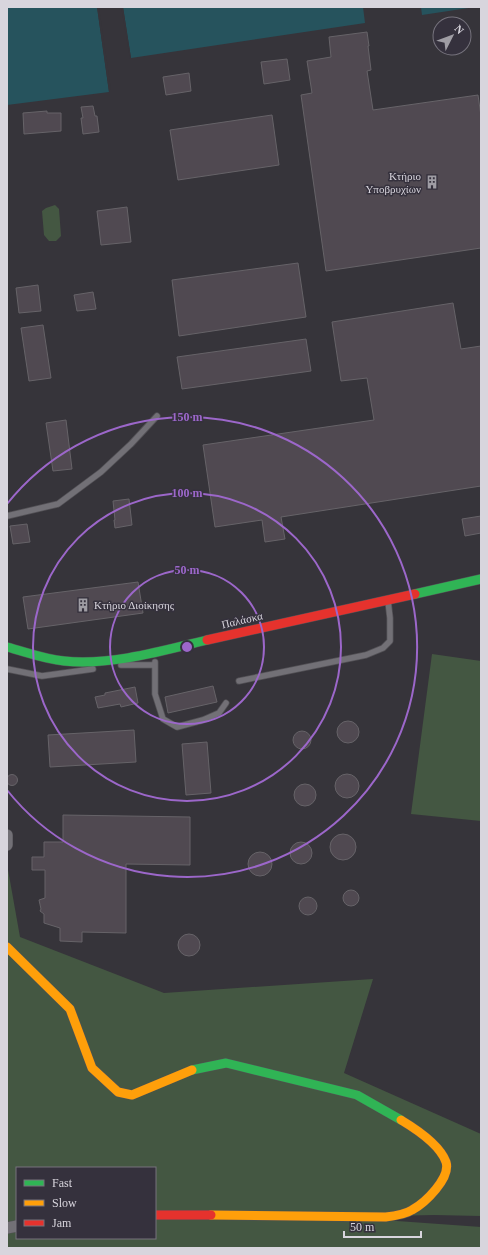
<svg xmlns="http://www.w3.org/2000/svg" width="488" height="1255" viewBox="0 0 488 1255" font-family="'Times New Roman',serif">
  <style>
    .green { fill: #445742; fill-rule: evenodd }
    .water { fill: #26535d }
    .pier { fill: #36343a }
    .building { fill: #504951; stroke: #666368 }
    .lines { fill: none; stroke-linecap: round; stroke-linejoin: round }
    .lane-casing { stroke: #535156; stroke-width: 7 }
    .street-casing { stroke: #535156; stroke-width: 12 }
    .fast-casing { stroke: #535156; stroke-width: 10 }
    .slow-casing { stroke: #535156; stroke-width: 10 }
    .jam-casing { stroke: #535156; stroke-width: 10 }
    .lane { stroke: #727076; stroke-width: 5.5 }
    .street { stroke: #727076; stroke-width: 11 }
    .fast { stroke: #30b455; stroke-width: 9 }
    .slow { stroke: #ff9f0a; stroke-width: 9 }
    .jam { stroke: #e5322d; stroke-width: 9 }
    .ring { fill: none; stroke: #9c67ca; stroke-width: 2 }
    .labels { text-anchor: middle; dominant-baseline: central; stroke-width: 3; stroke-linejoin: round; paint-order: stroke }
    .poi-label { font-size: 11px; fill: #d8d5dd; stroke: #35313d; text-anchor: end }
    .street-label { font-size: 11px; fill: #d8d5dd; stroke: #35313d }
    .centre { fill: #9c67ca; stroke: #35313d; stroke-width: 2 }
    .ring-label { font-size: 12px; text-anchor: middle; font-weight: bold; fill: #9c67ca; stroke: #35313d; stroke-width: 3; stroke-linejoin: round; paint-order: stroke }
  </style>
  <rect width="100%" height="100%" fill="#36343a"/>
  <path class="green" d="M55,205L59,209L61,236L56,241H49L44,235L42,211L46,208Z
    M432,654L481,661V821L411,814Z
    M7,864L20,937L164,993L373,979L344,1073L481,1134V1216L434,1215L341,1217L481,1227V1248H7ZM17,1168H155V1238H17Z"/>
  <path class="water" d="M7,7H97L109,92L7,105Z
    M123,7H363L365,23L131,58Z
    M421,7H475L422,15Z"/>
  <path class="pier" d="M97,7H99L111,89L109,92Z
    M121,7H123L131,58L130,59Z"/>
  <path class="building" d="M367,32L369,46H368L371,70L367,71L373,110L478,95L481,116V248L326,271L301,95L312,93L307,61L331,57L329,37Z
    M287,59L290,80L264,84L261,62Z
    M189,73L191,91L166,95L163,77Z
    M93,106L95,116H97L99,132L83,134L81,118H83L81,107Z
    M47,111V113H61V131L24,134L23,113Z
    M272,115L279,165L178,180L170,130Z
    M127,207L131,242L101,245L97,211Z
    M298,263L306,317L179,336L172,280Z
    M38,285L41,311L19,313L16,288Z
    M93,292L96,309L77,311L74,295Z
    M453,303L461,349L481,346V486L281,517L285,539L265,542L262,520L215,527L203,445L374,420L367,378L341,381L332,322Z
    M43,325L51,378L29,381L21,328Z
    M306,339L311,371L182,389L177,357Z
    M66,420L72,469L53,471L46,423Z
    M129,499L132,525L115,528L114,520H115L113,501Z
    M481,516V533L465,536L462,519Z
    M27,524L30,542L13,544L10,526Z
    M138,582L143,613L28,629L23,597Z
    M213,686L217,702L168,713L165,697Z
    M135,687L138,703L121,707L120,704L98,708L95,697L105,695V693Z
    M337 732a11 11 0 1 1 22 0a11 11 0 1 1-22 0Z
    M134,730L136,762L50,767L48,735Z
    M293 740a9 9 0 1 1 18 0a9 9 0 1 1-18 0Z
    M207,742L211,793L186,795L182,744Z
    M335 786a12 12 0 1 1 24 0a12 12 0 1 1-24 0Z
    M6.5 780a5.5 5.5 0 1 1 11 0a5.5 5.5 0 1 1-11 0Z
    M294 795a11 11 0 1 1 22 0a11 11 0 1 1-22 0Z
    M63,815L190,817V865L126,864V933L82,932V942L60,941V928L44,923V914L40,911L41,909L39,900L45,898V870H32V857H44V842H63Z
    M330 847a13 13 0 1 1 26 0a13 13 0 1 1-26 0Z
    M290 853a11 11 0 1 1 22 0a11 11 0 1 1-22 0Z
    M248 864a12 12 0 1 1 24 0a12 12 0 1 1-24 0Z
    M343 898a8 8 0 1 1 16 0a8 8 0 1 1-16 0Z
    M299 906a9 9 0 1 1 18 0a9 9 0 1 1-18 0Z
    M178 945a11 11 0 1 1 22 0a11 11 0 1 1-22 0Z"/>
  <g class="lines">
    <g class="lane-casing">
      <path id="lane" d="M7,516L58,504L101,472L131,444L157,416
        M155,662V694L163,719L177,727L203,720L219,713L226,703
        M121,665H155
        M7,669L42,676L93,669
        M239,681L366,655L383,648L390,641V618L388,601"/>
    </g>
    <g class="street-casing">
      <path id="street" d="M7,835V845
        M7,1228L17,1226"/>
    </g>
    <g class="fast-casing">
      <path id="fast" d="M415,594L481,579
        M7,647C26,652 44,659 64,661C110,666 162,651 207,640
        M192,1070L226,1063L357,1095L401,1120"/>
    </g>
    <g class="slow-casing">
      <path id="slow" d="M7,947L70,1009L92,1068L118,1092L132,1095L192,1070
        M211,1215L385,1217C394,1216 404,1215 412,1210C425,1203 451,1178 446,1162C440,1145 416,1129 401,1120"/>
    </g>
    <g class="jam-casing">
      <path id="jam" d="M207,640L415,594
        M155,1215H211"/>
    </g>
    <use href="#lane" class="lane"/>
    <use href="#street" class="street"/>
    <use href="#fast" class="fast"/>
    <use href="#slow" class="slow"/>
    <use href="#jam" class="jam"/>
  </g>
  <g class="ring">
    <circle cx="187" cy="647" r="77"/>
    <circle cx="187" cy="647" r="154"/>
    <path d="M7 504A230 230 0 1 1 7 790"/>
  </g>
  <defs>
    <g id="building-bare" transform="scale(1.08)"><path d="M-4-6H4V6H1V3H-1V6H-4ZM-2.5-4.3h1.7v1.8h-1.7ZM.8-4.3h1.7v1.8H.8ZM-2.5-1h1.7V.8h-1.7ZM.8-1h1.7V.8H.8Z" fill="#9f9da4" stroke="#35313d" stroke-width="2.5" paint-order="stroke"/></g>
  </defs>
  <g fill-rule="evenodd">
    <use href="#building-bare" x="432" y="182"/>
    <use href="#building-bare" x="83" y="605"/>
  </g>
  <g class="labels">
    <g class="poi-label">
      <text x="421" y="176">Κτήριο<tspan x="421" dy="13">Υποβρυχίων</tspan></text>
      <text x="94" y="605" text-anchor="start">Κτήριο Διοίκησης</text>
    </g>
    <g class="street-label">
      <text transform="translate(242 620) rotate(-13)">Παλάσκα</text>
    </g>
  </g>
  <circle cx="187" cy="647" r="6" class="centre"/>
  <g class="ring-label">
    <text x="187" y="421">150 m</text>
    <text x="187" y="497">100 m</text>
    <text x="187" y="574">50 m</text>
  </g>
  <rect width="488" height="1255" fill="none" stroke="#d8d5dd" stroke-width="16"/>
  <rect x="16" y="1167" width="140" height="72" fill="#35313d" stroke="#76737d"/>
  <rect x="24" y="1180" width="20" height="6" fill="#30b455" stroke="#76737d"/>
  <text x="52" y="1187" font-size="12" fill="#d8d5dd">Fast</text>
  <rect x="24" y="1200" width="20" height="6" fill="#ff9f0a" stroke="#76737d"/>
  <text x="52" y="1207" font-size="12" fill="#d8d5dd">Slow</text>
  <rect x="24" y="1220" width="20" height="6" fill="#e5322d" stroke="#76737d"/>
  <text x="52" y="1227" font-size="12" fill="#d8d5dd">Jam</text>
  <g transform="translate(452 36) rotate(48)"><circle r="19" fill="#35313d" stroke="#76737d"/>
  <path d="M0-3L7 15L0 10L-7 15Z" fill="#9f9da4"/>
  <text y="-6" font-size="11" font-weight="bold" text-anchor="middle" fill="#d8d5dd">N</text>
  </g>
  <path d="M344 1231v6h77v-6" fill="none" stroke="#d8d5dd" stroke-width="2"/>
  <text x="350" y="1231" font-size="12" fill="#d8d5dd" stroke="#35313d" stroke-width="3" paint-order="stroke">50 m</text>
</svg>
